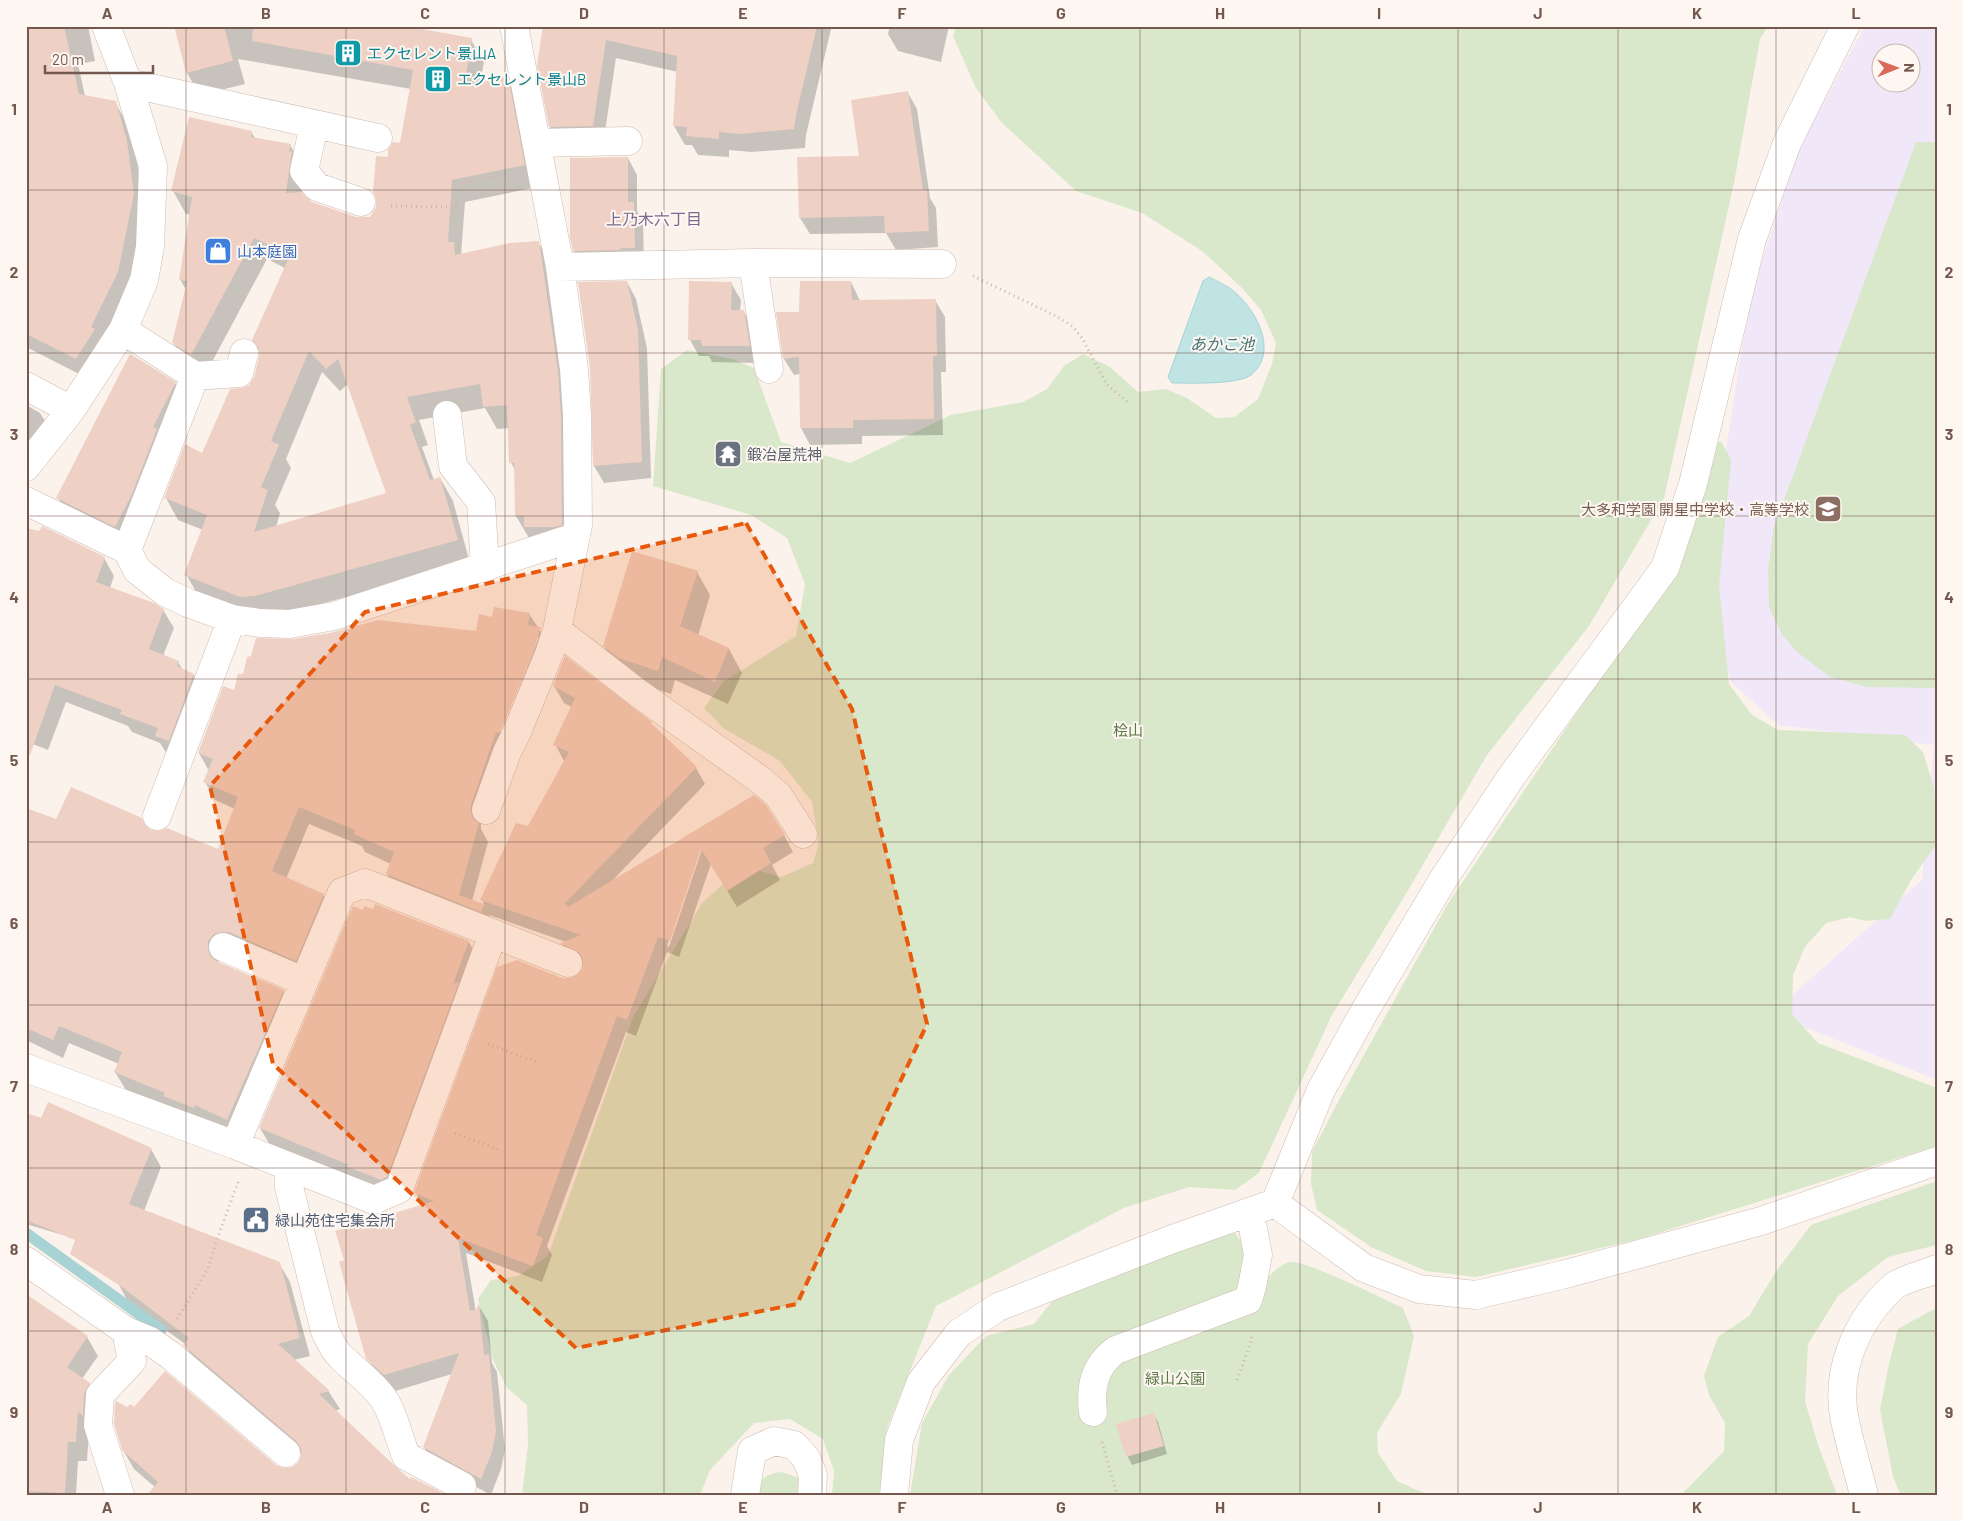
<svg xmlns="http://www.w3.org/2000/svg" width="1963" height="1521" viewBox="0 0 1963 1521" font-family="Barlow,'Noto Sans JP',sans-serif">
  <style>
    .education { fill: #f0e7f8; fill-rule: evenodd }
    .green { fill: #d9e8ca }
    .water { fill: #c0e3e4; stroke: #a7d3d5 }
    .shadow { fill: #0003; fill-rule: evenodd }
    .lines { fill: none; stroke-linecap: round; stroke-linejoin: round }
    .stream { stroke: #a7d3d5; stroke-width: 11 }
    .building { fill: #eed0c4; fill-rule: evenodd }
    .minor-casing { stroke: #cfbcb3; stroke-width: 29 }
    .path { stroke: #d4b3a7; stroke-width: 3; stroke-dasharray: 1 4; stroke-linecap: butt }
    .minor { stroke: #fff; stroke-width: 28 }
    .marked { fill: #e8590c; fill-opacity: 0.2; stroke: #e8590c; stroke-width: 4; stroke-dasharray: 10 6; stroke-linejoin: round }
    .grid { fill: none; stroke: #74584f; stroke-width: 1; stroke-opacity: 0.55 }
    .labels { text-anchor: middle; dominant-baseline: central; stroke-width: 4; stroke-linejoin: round; paint-order: stroke }
    .culture-label { font-size: 15px; fill: #0d838f; stroke: #fef7f1; text-anchor: start }
    .shop-label { font-size: 15px; fill: #366cbe; stroke: #fef7f1; text-anchor: start }
    .worship-label { font-size: 15px; fill: #5b616d; stroke: #fef7f1; text-anchor: start }
    .education-label { font-size: 15px; fill: #785e54; stroke: #fef7f1; text-anchor: end }
    .park-label { font-size: 15px; fill: #5c7948; stroke: #fef7f1 }
    .service-label { font-size: 15px; fill: #4e5e75; stroke: #fef7f1; text-anchor: start }
    .neighbourhood-label { font-size: 16px; fill: #7e6790; stroke: #fef7f1 }
    .water-label { font-size: 16px; font-style: italic; fill: #447578; stroke: #fef7f1 }
    .neatline { fill: none; stroke: #74584f; stroke-width: 2 }
    .grid-label { font-size: 16px; text-anchor: middle; font-weight: bold; fill: #74584f }
  </style>
  <rect width="100%" height="100%" fill="#fbf3eb"/>
  <path class="education" d="M1865,26H1937V1080L1771,1014L1922,880L1934,745L1779,725L1732,683L1711,620L1724,463L1742,347L1756,278L1800,147ZM1880,52H1910V82H1880Z"/>
  <path class="green" d="M956,26H1768L1760,39L1734,183L1664,498L1589,626L1487,755L1407,892L1332,1015L1259,1173L1235,1190L1189,1187L1124,1208L936,1306L887,1428L884,1495H832L834,1471L823,1439L790,1419L754,1423L710,1470L700,1495H522L528,1445L527,1405L507,1388L493,1360L478,1299L491,1280L518,1276L548,1256L633,1017L702,903L743,866L781,877L813,863L819,843L812,802L780,761L723,728L704,708L723,682L796,636L805,584L787,538L751,515L653,486L661,369L687,350L732,359L754,368L781,442L850,463L951,415L1023,402L1047,389L1064,366L1083,354L1110,367L1138,392L1166,389L1187,398L1216,418L1234,417L1258,399L1272,364L1276,343L1261,310L1242,288L1202,251L1142,213L1076,191L1002,123L976,88L953,36Z
    M1916,142H1937V688L1867,687L1830,677L1797,652L1781,633L1769,607L1768,569L1774,527Z
    M1721,441L1731,460L1719,586L1729,684L1752,715L1778,730L1905,735L1923,752L1934,788L1937,843L1911,880L1890,919L1865,921L1850,917L1826,923L1805,947L1793,975L1792,1014L1818,1043L1937,1088V1146L1639,1239L1476,1277L1426,1271L1371,1247L1317,1210L1311,1184L1312,1152L1339,1100L1447,905L1644,613L1709,445Z
    M1937,1181V1245L1888,1257L1838,1296L1808,1344L1805,1401L1818,1445L1837,1495H1681L1724,1451L1725,1423L1709,1395L1704,1376L1718,1337L1749,1316L1775,1273L1811,1225Z
    M1226,1232L1235,1233L1268,1277C1275,1271 1281,1264 1290,1262C1303,1259 1386,1300 1403,1308L1414,1336L1401,1394L1377,1433L1378,1453L1397,1481L1428,1495H910L922,1423L949,1375L986,1336L1034,1324L1054,1299Z
    M1934,1309H1937V1495H1901L1893,1477L1880,1410L1888,1368L1898,1329Z
    M782,1472L802,1479L807,1495H756C759,1479 767,1473 782,1472Z"/>
  <path class="water" d="M1209,277C1219,282 1230,287 1238,295C1258,314 1278,353 1251,375C1238,385 1189,383 1172,383L1168,377L1203,281Z"/>
  <path class="shadow" d="M26,26H88L95,61L78,64L85,96L115,102L126,122L137,161L144,215L129,291L87,378L26,347Z
    M175,26H399L471,40L484,62L480,84L507,78L520,100L537,187L465,202L461,255L538,242L551,264L571,394L574,547L529,538L516,516V471L511,463L509,428L497,429L485,408L419,420L428,445L422,447L434,480L440,478L453,501L470,563L269,618L199,597L186,574L203,530L178,520L166,498L203,454L255,378L260,352L253,340L285,268L267,259L204,377L186,365L173,342L186,290L180,279L191,215L186,214L173,191L251,132L255,138L290,145L303,167L304,175L302,195L311,203L356,218H371L377,207L389,158L402,144L411,89L238,59L245,84L200,95L187,73ZM322,372L340,391L348,384L387,494L276,527L280,513L275,505L291,468L286,459Z
    M544,26H829L831,29L806,135L805,148L751,152L729,150V157L698,155L692,145H685L674,126L678,72L616,58L603,145L561,146L550,127Z
    M890,26H949L941,62L898,51L888,34Z
    M908,93L917,109L930,198L936,208L938,247L896,250L886,233L810,234L800,218L860,157Z
    M628,158L637,175V211L643,220L644,264L584,267L574,251Z
    M627,282L636,299L647,348L651,478L604,483L594,466L591,368Z
    M851,282L860,301L935,300L945,317L946,372H941L943,435L862,436V444L810,445L801,428L800,374L794,375L784,359L801,314Z
    M731,283L741,300L740,312H744L753,328L758,363L712,362L709,356H699L690,340Z
    M175,383L185,400L125,543L68,515L58,498Z
    M26,405L40,413L50,429L26,465Z
    M104,558L114,576L110,588L163,610L174,628L163,656L178,662L183,670L194,675L204,693L167,754L160,743L132,732L128,726L66,702L48,750L30,743Z
    M697,572L710,595L698,636L729,649L742,673L728,704L675,680L671,694L633,681L618,669L604,646Z
    M529,614L551,646L506,750L481,824V829L488,842L472,901L485,906L482,900L529,828L564,761L555,744L572,707L564,703L554,686L654,728L696,768L705,784L612,881L754,797L784,835L793,852L772,865L780,880L737,907L711,864L679,957L667,952L636,1036L626,1032L547,1246L552,1255L542,1282L466,1253L476,1312L479,1306L488,1321L492,1363L497,1372L505,1450L501,1469L491,1495L434,1464L424,1447L452,1374L395,1391L377,1375L368,1358L423,1206L416,1193L562,979L570,980L578,977L584,966L571,960L562,944L566,942L489,915L493,923L398,892L387,874L391,864L365,852L362,846L309,824L286,879L323,895L334,913L306,978L219,959L218,963L283,991L293,1009L237,1137L126,1090L115,1072L119,1064L69,1043L63,1058L28,1041L26,1039V809L57,821L146,828L151,832L219,851L235,809L215,800L205,782L209,771L199,753L244,676L292,641L477,633L493,618ZM538,633V639L502,732L499,731ZM700,849H702L669,947L667,946Z
    M363,911H374L469,942L478,959L396,1194L270,1145L260,1128Z
    M26,1114L151,1149L161,1167L144,1211L279,1263L290,1282L310,1356L294,1360L329,1392L340,1409L335,1411L411,1481L412,1478L443,1495H164L134,1469L123,1450L127,1409H134L284,1470L292,1469L299,1464L303,1455L195,1364L185,1344L128,1302L118,1283L126,1254L26,1224Z
    M26,1313L87,1337L98,1356L82,1379L89,1384L100,1403L89,1429L87,1461H78L76,1495H26Z
    M1153,1414L1158,1422L1167,1454L1132,1465L1128,1457L1118,1425Z"/>
  <g class="lines">
    <path class="stream" d="M26,1233L161,1330"/>
  </g>
  <path class="building" d="M26,26H64L79,94L116,101L127,141L134,194L118,272L91,327L95,329L76,359L26,334Z
    M174,26H224L233,61L186,73Z
    M253,26H405L472,38L464,86L508,76L525,165L452,180L448,242H454L455,255L510,243L539,241L558,371L561,416L562,525L555,527H524V516H515L514,463H509L507,405L483,407L480,384L407,397L416,422L410,425L430,480L440,477L458,540L255,596L240,597L184,575L207,515L164,498L185,444L202,453L230,389L241,388L249,385L254,377L259,357V349L252,340L290,255L254,238L191,355L172,343L187,281L179,280L192,197L171,191L189,117L252,131L251,137L291,144L289,152L292,151L286,193L301,192L312,202L356,217H370L376,207V199L373,192L376,156L388,157V149L393,142L400,143L413,70L252,41ZM309,351L326,369L338,359L386,493L254,532L268,490L261,487L279,445L271,441Z
    M543,26H817L796,115L794,129L740,134L719,132V139L686,136L687,127L673,126L677,56L606,40L593,126L549,127L537,65Z
    M908,91L923,190H927L929,231L885,233L884,216L799,218L797,157L859,156L851,100Z
    M628,157V202H634L635,248H620L621,250L573,251L570,238V158Z
    M627,281L638,330L642,462L593,466L590,368L578,282Z
    M689,281L732,282L731,310H744L750,346H702L701,340H688Z
    M800,281H851L852,300L936,299L937,356H933L934,419L853,420V428H800L799,357L783,359L776,312H799Z
    M130,354L176,382L153,427L157,429L132,494L115,527L56,498Z
    M42,526L105,557L96,582L154,603L164,609L149,649L179,661L177,666L194,674L169,741L155,736L158,728L120,714L122,710L55,685L30,755H26V528L39,531Z
    M632,551L698,571L680,626L729,648L715,682L662,657L658,671L619,658L603,646Z
    M494,607L530,613L528,625L541,627L534,649L503,726L499,733L496,732L471,805V813L474,820L479,823L459,895L484,904L481,912L386,874L394,852L354,834L355,830L299,807L272,871L324,894L296,961L229,932H221L214,934L208,941V949L210,956L216,961L284,990L227,1120L195,1105L194,1108L163,1096L165,1093L114,1072L122,1052L59,1026L53,1040L26,1028V808L56,819L71,787L142,818L145,825L151,830L159,831L167,828L218,849L238,797L203,782L213,759L198,753L223,686L234,690L238,674H243L247,657L251,656L256,638L292,639L330,633L378,620L476,631L479,614L492,617Z
    M565,656L652,722L651,723L697,767L565,903L568,907L754,795L766,805L785,835L763,848L771,863L727,891L701,849L670,941L658,937L627,1020L617,1016L536,1235L543,1238L533,1266L458,1238L470,1311L476,1310L479,1303L484,1355L489,1354L496,1432L492,1452L481,1479L423,1447L459,1353L384,1375L366,1359L339,1262L344,1260L335,1231L434,1201L414,1193L497,967L517,960L562,978H570L577,975L582,969L583,960L580,953L560,943L581,935L480,900L516,823L528,826L569,752L553,745L575,698L553,686Z
    M375,904L469,941L453,984L459,982L387,1177L381,1180L345,1166L349,1165L259,1128L353,906L363,910L364,906L373,909Z
    M48,1102L152,1148L129,1204L280,1262L300,1338L278,1344L330,1391L319,1394L398,1469L410,1479L411,1477L441,1492L439,1495H147L158,1482L122,1450L114,1423L115,1402L116,1401L127,1407L131,1404L134,1407L165,1371L276,1465L284,1468L292,1467L298,1463L301,1456V1448L296,1441L183,1345L189,1338L122,1287L70,1254L75,1240L26,1220V1113L41,1118Z
    M26,1294L88,1336L67,1367L90,1383L84,1394L83,1416L78,1412L76,1442H68L65,1493L26,1491Z
    M1154,1413L1164,1446L1126,1457L1116,1424Z"/>
  <g class="lines">
    <g class="minor-casing">
      <path id="minor" d="M514,26L560,267L753,263L942,264
        M128,83L378,138
        M314,125L304,171L317,187L361,202
        M537,143L628,141
        M753,263L769,369
        M123,330L195,376L127,550
        M195,376L239,373L244,353
        M26,386L71,410
        M447,415L453,466L481,502L485,568
        M26,467L71,410L123,330L144,280L150,247L153,166L128,83L106,26
        M26,501L127,550L137,570L165,592L188,603L232,619L260,623L289,624L334,616L575,537
        M557,630L638,693L759,779L778,795L803,834
        M486,810L507,752L517,732L549,654L557,630L578,525L577,415L574,369L560,267
        M157,816L232,619
        M223,947L303,981
        M26,1068L235,1145L374,1200L399,1189L493,934
        M235,1145L342,892L365,883L568,963
        M289,1167V1187L325,1331C329,1340 334,1350 341,1357C355,1371 372,1382 383,1398C393,1412 399,1438 406,1456L462,1486
        M1275,1203L1364,1268L1419,1289L1476,1295L1562,1275L1761,1221L1937,1161
        M26,1261L126,1331L132,1361L100,1395L98,1425L120,1495
        M126,1331L150,1341L170,1355L286,1453
        M1093,1412C1090,1387 1094,1366 1116,1350L1248,1300L1252,1287L1258,1255L1250,1212
        M745,1495L752,1451L774,1441L794,1445L806,1458L813,1475L812,1495
        M894,1495L899,1440L921,1382L959,1333L998,1307L1170,1240L1275,1203L1321,1090L1363,1014L1444,878L1511,777L1665,568L1693,484L1752,239L1787,143L1845,26
        M1864,1495C1858,1470 1850,1445 1845,1421C1834,1372 1857,1319 1894,1286C1903,1279 1925,1274 1937,1269"/>
    </g>
    <path class="path" d="M391,206L456,207L460,183L509,174
      M973,276L1056,316L1072,326L1082,338L1107,385L1129,403
      M488,1044L537,1062
      M455,1133L502,1151
      M177,1319L208,1269L217,1239L239,1180
      M1237,1380L1252,1339L1251,1333
      M1102,1442L1117,1495"/>
    <use href="#minor" class="minor"/>
  </g>
  <path class="marked" d="M746,523L852,709L927,1024L797,1304L576,1348L273,1064L210,786L365,612Z"/>
  <path class="grid" d="M186,26V1495M346,26V1495M505,26V1495M664,26V1495M822,26V1495M982,26V1495M1140,26V1495M1300,26V1495M1458,26V1495M1618,26V1495M1776,26V1495M26,190H1937M26,353H1937M26,516H1937M26,679H1937M26,842H1937M26,1005H1937M26,1168H1937M26,1331H1937"/>
  <defs>
    <g id="building-square" transform="scale(1.4375)"><rect x="-9" y="-9" width="18" height="18" rx="4" fill="#0f9aa8" stroke="#fef7f1"/><path d="M-4-6H4V6H1V3H-1V6H-4ZM-2.5-4.3h1.7v1.8h-1.7ZM.8-4.3h1.7v1.8H.8ZM-2.5-1h1.7V.8h-1.7ZM.8-1h1.7V.8H.8Z" fill="#fff"/></g>
    <g id="shop-square" transform="scale(1.4375)"><rect x="-9" y="-9" width="18" height="18" rx="4" fill="#3f7fe0" stroke="#fef7f1"/><path d="M-5-2.5h2.3a2.7 3.5 0 0 1 5.4 0H5L5.5 6h-11ZM-1.5-2.5h3a1.5 2.3 0 0 0-3 0Z" fill="#fff"/></g>
    <g id="temple-square" transform="scale(1.4375)"><rect x="-9" y="-9" width="18" height="18" rx="4" fill="#6b7280" stroke="#fef7f1"/><path d="M0-6L5-2H3V0L6.5 2.5H4V6H1.5V3h-3V6H-4V2.5H-6.5L-3 0V-2H-5Z" fill="#fff"/></g>
    <g id="school-square" transform="scale(1.4375)"><rect x="-9" y="-9" width="18" height="18" rx="4" fill="#8d6e63" stroke="#fef7f1"/><path d="M0-5L7-2L0 1L-7-2ZM-4 1L0 2.5L4 1V4Q0 6-4 4Z" fill="#fff"/></g>
    <g id="civic-square" transform="scale(1.4375)"><rect x="-9" y="-9" width="18" height="18" rx="4" fill="#5c6f8a" stroke="#fef7f1"/><path d="M-.6-6.5H3V-4.5H.6V-3L4-1V1h2V6H-6V1h2V-1L-.6-3ZM-1.2 2.5V6h2.4V2.5Z" fill="#fff"/></g>
  </defs>
  <g fill-rule="evenodd">
    <use href="#building-square" x="348" y="53"/>
    <use href="#building-square" x="438" y="79"/>
    <use href="#shop-square" x="218" y="251"/>
    <use href="#temple-square" x="728" y="454"/>
    <use href="#school-square" x="1828" y="509"/>
    <use href="#civic-square" x="256" y="1220"/>
  </g>
  <g class="labels">
    <g class="culture-label">
      <text x="367" y="53">エクセレント景山A</text>
      <text x="457" y="79">エクセレント景山B</text>
    </g>
    <g class="shop-label">
      <text x="237" y="251">山本庭園</text>
    </g>
    <g class="worship-label">
      <text x="747" y="454">鍛冶屋荒神</text>
    </g>
    <g class="education-label">
      <text x="1809" y="509">大多和学園 開星中学校・高等学校</text>
    </g>
    <g class="park-label">
      <text x="1128" y="730">桧山</text>
      <text x="1175" y="1378">緑山公園</text>
    </g>
    <g class="service-label">
      <text x="275" y="1220">緑山苑住宅集会所</text>
    </g>
    <g class="neighbourhood-label">
      <text x="654" y="218">上乃木六丁目</text>
    </g>
    <g class="water-label">
      <text x="1222" y="343">あかこ池</text>
    </g>
  </g>
  <rect width="1963" height="1521" fill="none" stroke="#fef7f1" stroke-width="55"/>
  <g transform="translate(1896 68) rotate(89)"><circle r="24" fill="#fef7f1" stroke="#c7b7b0"/>
  <path d="M0-4L9 19L0 12L-9 19Z" fill="#da695a"/>
  <text y="-8" font-size="14" font-weight="bold" text-anchor="middle" fill="#74584f">N</text>
  </g>
  <path d="M45 65v8h108v-8" fill="none" stroke="#74584f" stroke-width="2.5"/>
  <text x="52" y="65" font-size="15" fill="#74584f" stroke="#fef7f1" stroke-width="4" paint-order="stroke">20 m</text>
  <rect x="28" y="28" width="1908" height="1466" class="neatline"/>
  <g class="grid-label">
    <text x="107" y="19">A</text>
    <text x="266" y="19">B</text>
    <text x="425" y="19">C</text>
    <text x="584" y="19">D</text>
    <text x="743" y="19">E</text>
    <text x="902" y="19">F</text>
    <text x="1061" y="19">G</text>
    <text x="1220" y="19">H</text>
    <text x="1379" y="19">I</text>
    <text x="1538" y="19">J</text>
    <text x="1697" y="19">K</text>
    <text x="1856" y="19">L</text>
    <text x="14" y="115">1</text>
    <text x="1949" y="115">1</text>
    <text x="14" y="278">2</text>
    <text x="1949" y="278">2</text>
    <text x="14" y="440">3</text>
    <text x="1949" y="440">3</text>
    <text x="14" y="603">4</text>
    <text x="1949" y="603">4</text>
    <text x="14" y="766">5</text>
    <text x="1949" y="766">5</text>
    <text x="14" y="929">6</text>
    <text x="1949" y="929">6</text>
    <text x="14" y="1092">7</text>
    <text x="1949" y="1092">7</text>
    <text x="14" y="1255">8</text>
    <text x="1949" y="1255">8</text>
    <text x="14" y="1418">9</text>
    <text x="1949" y="1418">9</text>
    <text x="107" y="1513">A</text>
    <text x="266" y="1513">B</text>
    <text x="425" y="1513">C</text>
    <text x="584" y="1513">D</text>
    <text x="743" y="1513">E</text>
    <text x="902" y="1513">F</text>
    <text x="1061" y="1513">G</text>
    <text x="1220" y="1513">H</text>
    <text x="1379" y="1513">I</text>
    <text x="1538" y="1513">J</text>
    <text x="1697" y="1513">K</text>
    <text x="1856" y="1513">L</text>
  </g>
</svg>
